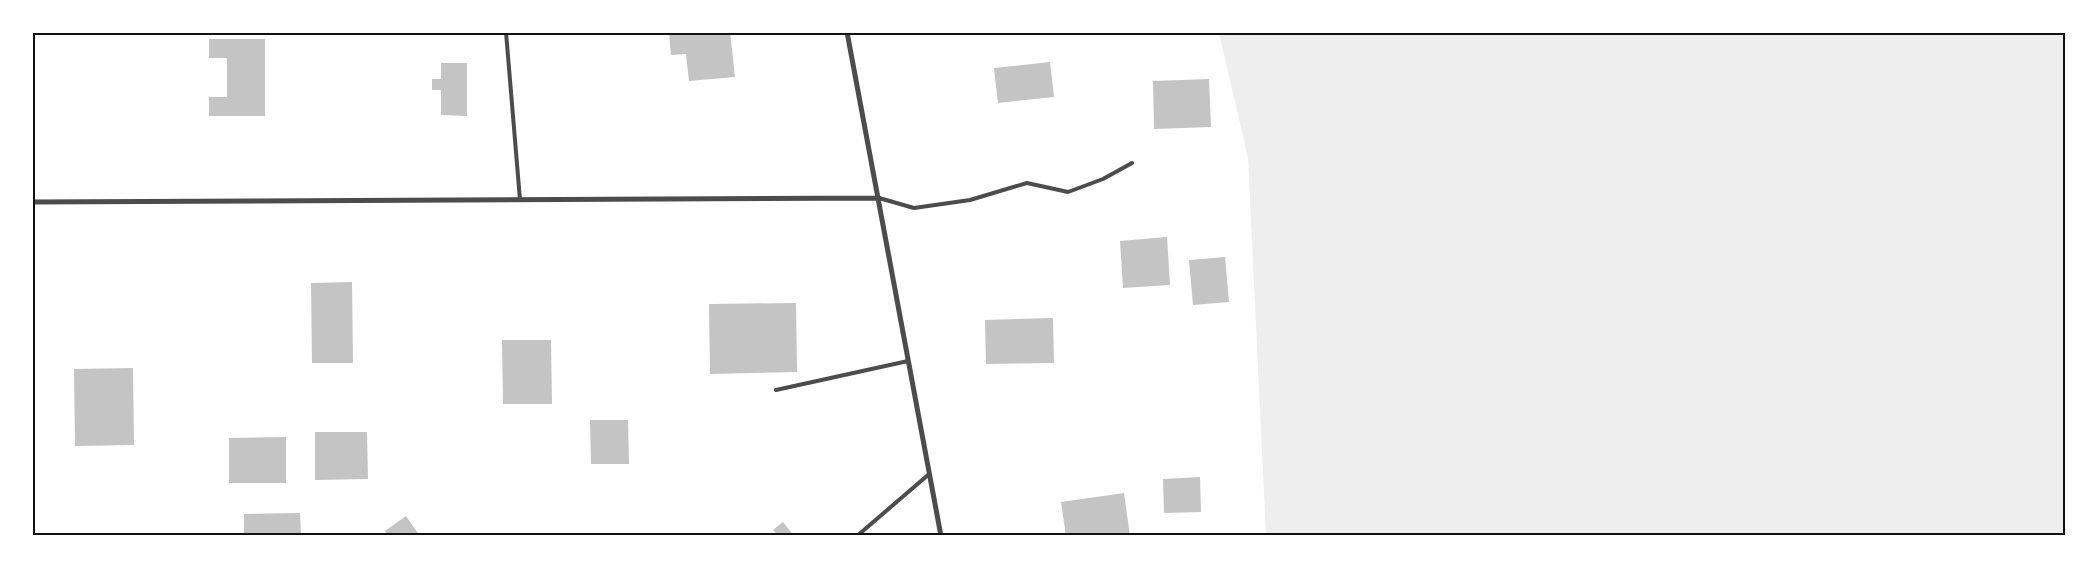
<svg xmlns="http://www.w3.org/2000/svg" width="2098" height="568" viewBox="0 0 2098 568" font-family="'Noto Sans',sans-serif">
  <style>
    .green { fill: #eee }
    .building { fill: #c4c4c4 }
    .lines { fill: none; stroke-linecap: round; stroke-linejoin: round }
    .service { stroke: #4c4c4c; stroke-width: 4 }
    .minor { stroke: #4c4c4c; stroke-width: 5 }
    .neatline { fill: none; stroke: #111; stroke-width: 2 }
  </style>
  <rect width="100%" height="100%" fill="#fff"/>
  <path class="green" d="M1219,33H2065V535H1266L1248,158Z"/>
  <path class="building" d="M669,32H730L735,77L689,81L686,54L671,55Z
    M209,39H265V116H209V97H227V58H209Z
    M1050,62L1054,97L998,103L994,68Z
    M441,63H467V116L441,115V90H432V79H441Z
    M1209,79L1211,127L1154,129L1153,81Z
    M1167,237L1170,285L1123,288L1120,241Z
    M1225,257L1229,302L1193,305L1189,260Z
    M352,282L353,363H312L311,283Z
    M796,303L797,372L710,374L709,304Z
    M1053,318L1054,363L986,364L985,320Z
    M502,340H551L552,404H503Z
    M133,368L134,445L75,446L74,369Z
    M590,420H628L629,464H591Z
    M315,432H367L368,479L315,480Z
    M286,437V483H229V438Z
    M1200,477L1201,512L1164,513L1163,479Z
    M1124,493L1130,536H1066L1061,502Z
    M300,513L301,536H244V514Z
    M406,516L420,536H388L385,531Z
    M783,522L794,536H775L777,534L773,530Z"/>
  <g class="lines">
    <path class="service" d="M506,32L520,200
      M879,198L914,208L970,200L1027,183L1068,192L1103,179L1132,163
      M776,390L908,361
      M857,536L928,475"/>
    <path class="minor" d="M847,32L941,536
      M32,202L879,198"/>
  </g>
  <rect width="2098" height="568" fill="none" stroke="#ffffff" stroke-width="68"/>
  <rect x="34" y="34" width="2030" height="500" class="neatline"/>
</svg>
